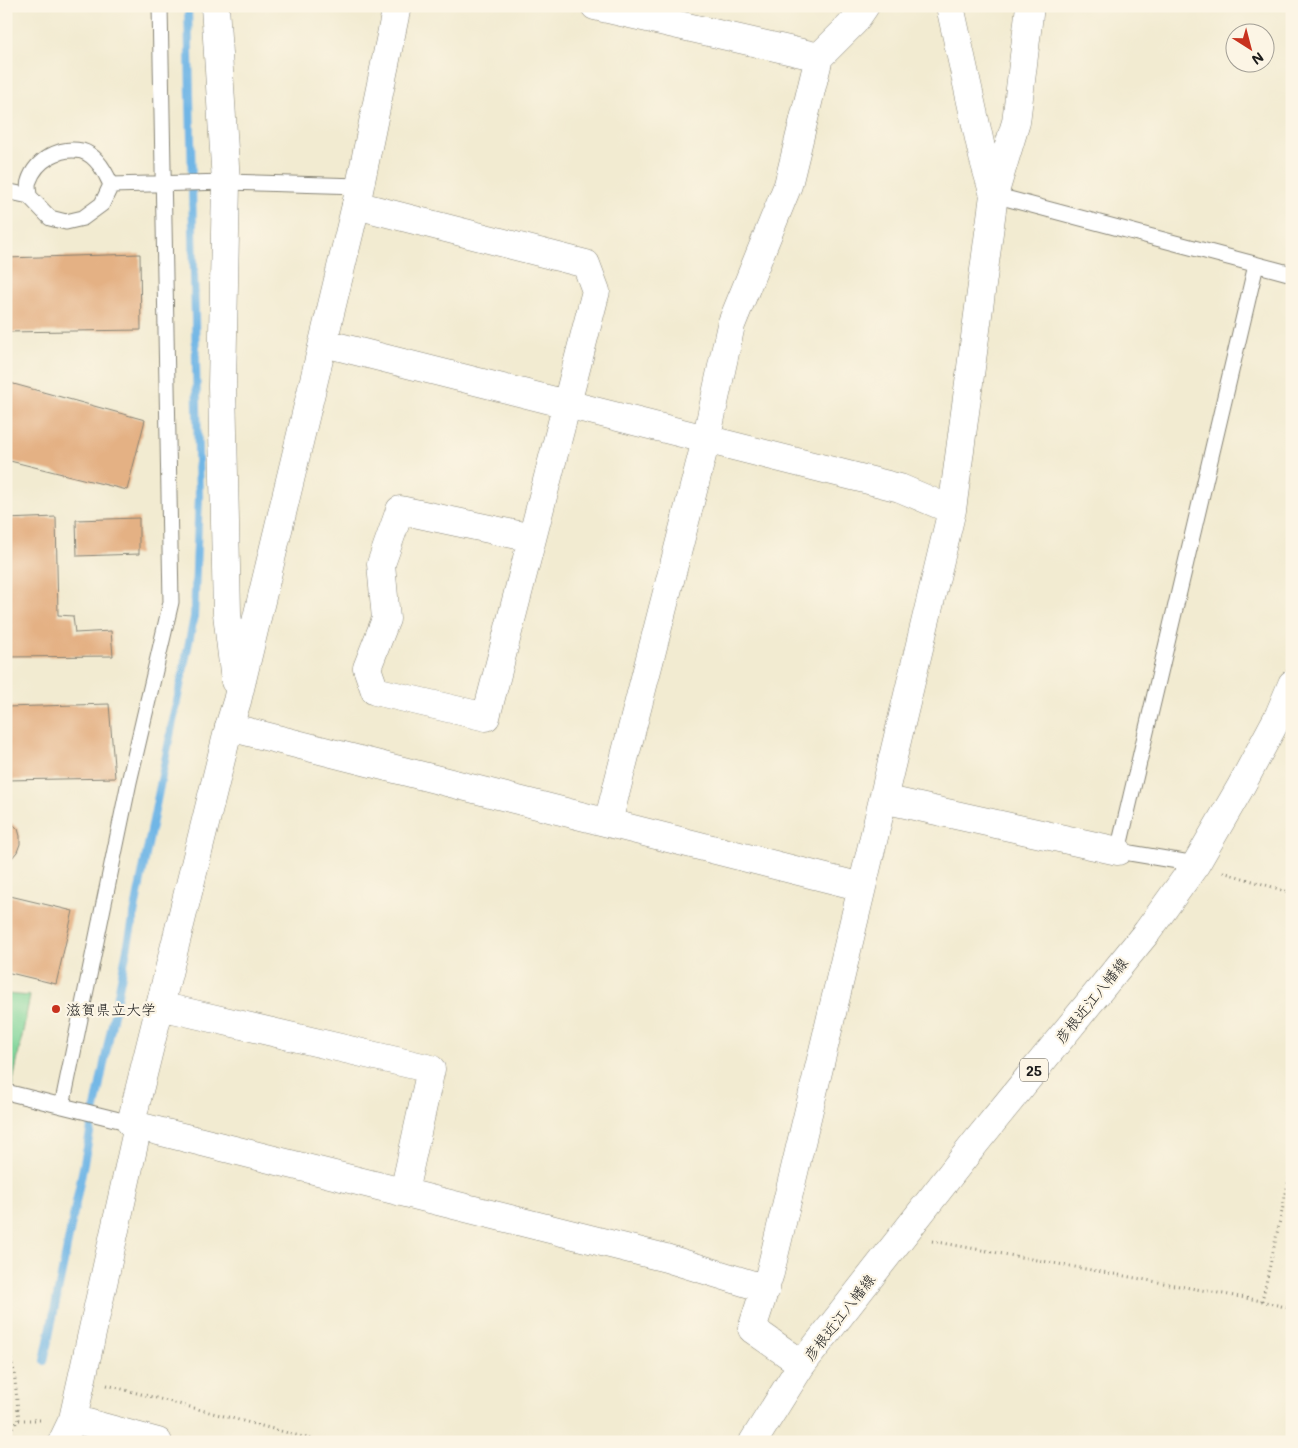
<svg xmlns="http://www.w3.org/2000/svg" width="1298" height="1448" viewBox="0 0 1298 1448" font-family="Mali,'Klee One',sans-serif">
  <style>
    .green { fill: #7dd498; stroke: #4c785a }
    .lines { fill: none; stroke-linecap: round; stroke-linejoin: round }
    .stream { stroke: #6fb6e6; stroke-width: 8 }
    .building { fill: #e4b184 }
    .lane-casing { stroke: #878476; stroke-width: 17 }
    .street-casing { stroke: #878476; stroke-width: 29 }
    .secondary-casing { stroke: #878476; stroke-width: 29 }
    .primary-casing { stroke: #878476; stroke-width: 29 }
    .path { stroke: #878476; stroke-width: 3; stroke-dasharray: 1 4; stroke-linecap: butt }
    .lane { stroke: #fff; stroke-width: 15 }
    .street { stroke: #fff; stroke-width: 28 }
    .secondary { stroke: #fff; stroke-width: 28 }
    .primary { stroke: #fff; stroke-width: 28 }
    .poi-dot { fill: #c8321e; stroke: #fcf5e5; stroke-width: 2 }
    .labels { text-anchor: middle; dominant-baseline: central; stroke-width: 4.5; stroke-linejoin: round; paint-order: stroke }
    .shield { fill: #fcf5e5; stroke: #5f5d58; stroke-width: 1 }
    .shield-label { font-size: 14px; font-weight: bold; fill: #1c1c1c }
    .street-label { font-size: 15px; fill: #1c1c1c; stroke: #fcf5e5 }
    .poi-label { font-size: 15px; fill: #1c1c1c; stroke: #fcf5e5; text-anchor: start }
  </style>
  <rect width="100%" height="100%" fill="#fcf5e5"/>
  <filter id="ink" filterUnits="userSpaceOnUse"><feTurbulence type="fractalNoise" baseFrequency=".02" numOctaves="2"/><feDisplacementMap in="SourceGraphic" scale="10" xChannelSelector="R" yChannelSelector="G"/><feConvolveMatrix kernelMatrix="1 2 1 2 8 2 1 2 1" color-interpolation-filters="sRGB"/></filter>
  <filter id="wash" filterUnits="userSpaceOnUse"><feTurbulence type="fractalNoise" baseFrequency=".0096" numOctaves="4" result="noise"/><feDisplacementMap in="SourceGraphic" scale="20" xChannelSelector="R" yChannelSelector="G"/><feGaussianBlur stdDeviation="1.12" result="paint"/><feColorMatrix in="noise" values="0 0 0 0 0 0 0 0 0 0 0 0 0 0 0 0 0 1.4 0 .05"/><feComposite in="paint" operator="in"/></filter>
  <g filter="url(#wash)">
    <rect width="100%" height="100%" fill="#f2ebd1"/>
    <path class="green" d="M6,994L30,996L6,1117Z"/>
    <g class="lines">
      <path class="stream" d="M44,1361L194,617L199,497L188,6"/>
    </g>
    <g id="blocks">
      <path class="building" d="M140,254L141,330L6,332V258Z
        M10,383L145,420L127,490L6,460V388L10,389Z
        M56,517L58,615L73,616L75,633L111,631L113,656L6,657V519Z
        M139,518V554L77,556L76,520Z
        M109,704L115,778L6,780V707Z
        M6,818L18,829L20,836V844L17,852L11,859L6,862Z
        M6,895L73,911L56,984L6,972Z"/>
    </g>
  </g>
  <g filter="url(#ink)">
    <use href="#blocks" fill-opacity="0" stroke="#878476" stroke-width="1"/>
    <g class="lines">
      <g class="lane-casing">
        <path id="lane" d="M6,191L29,196L50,218L66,222L83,218L102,204L111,185L226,182L360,186
          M994,195L1292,274
          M29,196C29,192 27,185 29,181C36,160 60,146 82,151C96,155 106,173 111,185
          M1196,864L1118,851L1256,265
          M6,1092L131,1123
          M62,1106L129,782L171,602L160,6"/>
      </g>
      <g class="street-casing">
        <path id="street" d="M595,6L819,57
          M950,6L983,157L994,195
          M356,205L586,264L596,291L486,717L375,691L367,668L386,619L381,564L400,510L532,538
          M324,343L900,488L952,510
          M229,727L862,887
          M883,799L1118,851
          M608,822L706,440L731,325L788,185L819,57L854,22L865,6
          M160,1006L431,1069L404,1192
          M138,1126L666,1258L766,1289
          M802,1364L752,1329L770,1273L952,510L994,195L1016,122L1030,6"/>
      </g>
      <g class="secondary-casing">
        <path id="secondary" d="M215,6L226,182L222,386L227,613L235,681
          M73,1419L158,1442
          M62,1442L73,1419L138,1126L131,1123L229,727L237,701L356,205L397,6"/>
      </g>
      <g class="primary-casing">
        <path id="primary" d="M753,1442L802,1364L976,1142L1147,932L1196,864L1240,788L1279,715L1292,684"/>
      </g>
      <path class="path" d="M1223,872L1292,893
        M932,1241L1262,1301L1292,1309
        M1262,1301L1292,1166
        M6,1340L14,1371L19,1420L6,1434
        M107,1385L322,1442
        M19,1420H44"/>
      <use href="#lane" class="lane"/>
      <use href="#street" class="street"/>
      <use href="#secondary" class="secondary"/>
      <use href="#primary" class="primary"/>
    </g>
  </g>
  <circle class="poi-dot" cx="56" cy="1009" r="5"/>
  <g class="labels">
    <rect class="shield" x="1020" y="1058.5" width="28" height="23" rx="4"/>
    <g class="shield-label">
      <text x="1034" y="1070">25</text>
    </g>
    <g class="street-label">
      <text transform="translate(1091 1000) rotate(-51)">彦根近江八幡線</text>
      <text transform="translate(839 1317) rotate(-52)">彦根近江八幡線</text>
    </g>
    <g class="poi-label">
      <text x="66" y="1009">滋賀県立大学</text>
    </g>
  </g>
  <rect width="1298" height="1448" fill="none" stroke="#fcf5e5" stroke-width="25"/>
  <g transform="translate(1250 48) rotate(144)"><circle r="24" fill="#fcf5e5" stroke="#a29e95"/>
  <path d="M0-4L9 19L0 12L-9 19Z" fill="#c8321e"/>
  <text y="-8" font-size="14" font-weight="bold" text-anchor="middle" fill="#1c1c1c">N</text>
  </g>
</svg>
